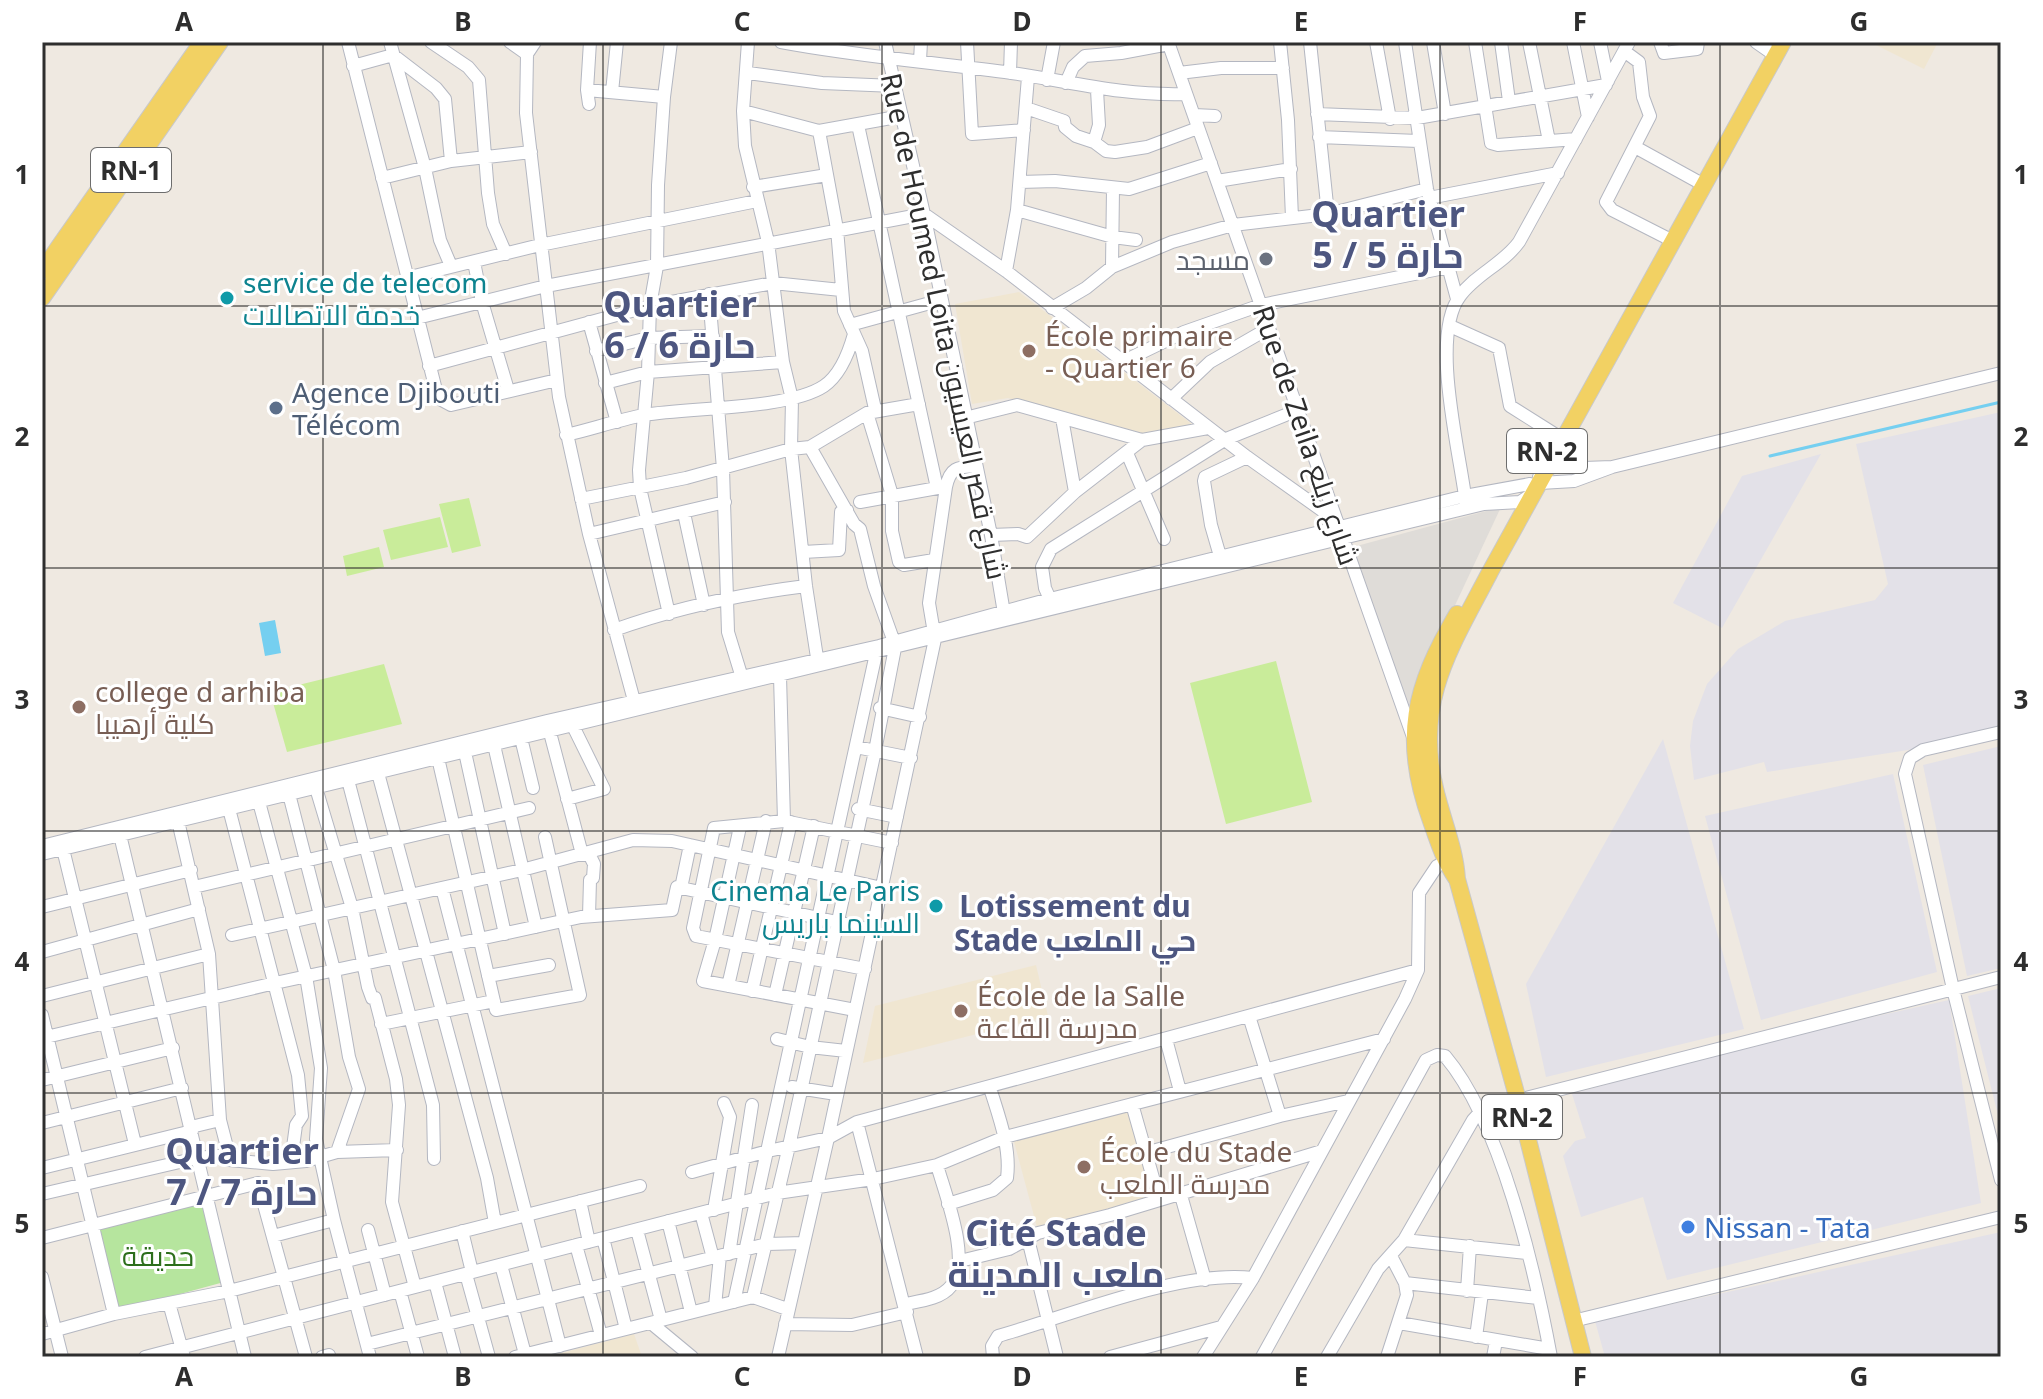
<svg xmlns="http://www.w3.org/2000/svg" width="2043" height="1399" viewBox="0 0 2043 1399" font-family="'Noto Sans',Cairo,sans-serif">
  <style>
    .industrial { fill: #e3e1e8 }
    .education { fill: #f0e6d1 }
    .green { fill: #b6e59e }
    .pitch { fill: #c9ec9a }
    .plaza { fill: #dfdcd8 }
    .water { fill: #75cff0 }
    .lines { fill: none; stroke-linecap: round; stroke-linejoin: round }
    .stream { stroke: #75cff0; stroke-width: 3 }
    .minor-casing { stroke: #b4b7c1; stroke-width: 14 }
    .major-casing { stroke: #c9c9c9; stroke-width: 18 }
    .minor { stroke: #fff; stroke-width: 12 }
    .major { stroke: #f2d163; stroke-width: 16 }
    .grid { fill: none; stroke: #2e2e2e; stroke-width: 2; stroke-opacity: 0.55 }
    .worship-dot { fill: #6b7280; stroke: #fff; stroke-width: 3 }
    .culture-dot { fill: #0f9aa8; stroke: #fff; stroke-width: 3 }
    .education-dot { fill: #8d6e63; stroke: #fff; stroke-width: 3 }
    .service-dot { fill: #5c6f8a; stroke: #fff; stroke-width: 3 }
    .shop-dot { fill: #3f7fe0; stroke: #fff; stroke-width: 3 }
    .labels { text-anchor: middle; dominant-baseline: central; stroke-width: 6; stroke-linejoin: round; paint-order: stroke }
    .shield { fill: #fff; stroke: #6d6d6d; stroke-width: 2 }
    .shield-label { font-size: 26px; font-weight: bold; fill: #2e2e2e }
    .worship-label { font-size: 28px; fill: #5b616d; stroke: #fff; text-anchor: end }
    .culture-label { font-size: 28px; fill: #0d838f; stroke: #fff; text-anchor: start }
    .street-label { font-size: 28px; fill: #2e2e2e; stroke: #fff }
    .education-label { font-size: 28px; fill: #785e54; stroke: #fff; text-anchor: start }
    .service-label { font-size: 28px; fill: #4e5e75; stroke: #fff; text-anchor: start }
    .shop-label { font-size: 28px; fill: #366cbe; stroke: #fff; text-anchor: start }
    .park-label { font-size: 28px; fill: #2c6e1b; stroke: #fff }
    .neighbourhood-label { font-size: 30px; font-weight: bold; fill: #4d5680; stroke: #fff }
    .district-label { font-size: 36px; font-weight: bold; fill: #4d5680; stroke: #fff }
    .neatline { fill: none; stroke: #2e2e2e; stroke-width: 3 }
    .grid-label { font-size: 26px; text-anchor: middle; font-weight: bold; fill: #2e2e2e }
  </style>
  <rect width="100%" height="100%" fill="#efe9e1"/>
  <path class="industrial" d="M2001,412V727L1908,750L1767,772L1764,762L1694,780L1690,746L1693,721L1707,684L1738,649L1785,621L1875,600L1888,584L1856,444Z
    M1821,454L1722,628L1673,603L1742,476Z
    M1663,739L1744,1029L1546,1077L1526,984Z
    M2001,746V968L1967,976L1923,765Z
    M1893,774L1937,972L1761,1020L1705,816Z
    M2001,988V1127L1968,996Z
    M1949,1000L1981,1203L1667,1280L1643,1197L1581,1217L1563,1156L1575,1141L1586,1138L1572,1094L1761,1042Z
    M2001,1232V1357H1605L1595,1321Z"/>
  <path class="education" d="M1870,42H1938L1924,69Z
    M1019,292L1193,425L1146,436L1008,398L972,404L955,304Z
    M1036,965L1048,1016L863,1063L875,1006Z
    M1130,1108L1156,1196L1037,1227L1013,1138Z
    M634,1334L642,1357H546Z"/>
  <path class="green" d="M200,1198L224,1282L114,1312L93,1228Z"/>
  <path class="pitch" d="M469,498L481,546L452,553L439,504Z
    M440,517L448,547L391,560L383,530Z
    M379,547L384,567L347,576L343,556Z
    M1276,661L1312,802L1226,824L1190,683Z
    M384,664L402,724L287,752L270,692Z"/>
  <path class="plaza" d="M1501,507L1406,710L1353,547Z"/>
  <path class="water" d="M275,620L281,653L265,656L259,623Z"/>
  <g class="lines">
    <path class="stream" d="M1770,456L2001,402"/>
    <g class="minor-casing">
      <path id="minor" d="M348,42L438,398L451,405L557,380
        M390,42L425,168L440,240L451,266
        M431,42L468,67L479,80L488,193L493,224L506,254
        M510,42L527,54
        M535,42L527,54L526,113L559,397L589,534L636,708
        M748,42L743,111L745,146L768,242L783,362L792,399L791,449L806,586L818,664
        M781,42C855,56 930,62 1005,72C1069,81 1120,96 1186,94
        M885,42L924,214L991,535L1005,619
        M967,42L972,134L1024,130
        M1168,42L1413,737
        M1280,42L1288,120L1292,218
        M1310,42L1328,214
        M1376,42L1390,119
        M1405,42L1427,189L1457,299
        M1433,42L1445,114
        M1475,42L1491,143L1498,145L1576,139
        M1501,42L1509,101
        M1529,42L1549,141
        M1573,42L1588,117
        M1600,42L1608,81
        M1660,42L1664,53L1697,49L1698,42
        M1756,42L1776,56
        M1624,51L1639,62L1643,97L1650,116L1606,202L1612,210L1673,241
        M920,61L921,42
        M353,66L393,55L436,88L445,99L451,161
        M748,73L822,83L895,86
        M1010,73L1011,42
        M1179,73L1221,68H1283
        M1047,80L1054,42
        M1066,83L1073,67L1085,56L1121,53L1169,44
        M587,90L664,97
        M612,92L617,42
        M589,104L587,90L590,42
        M1026,108L1064,121L1065,127L1076,136L1094,142L1106,151L1115,152L1147,147L1198,128
        M743,111L819,131L902,116
        M1317,114L1417,118L1606,85
        M1194,115L1215,116
        M858,125L937,488
        M819,131L837,229L844,311L862,351L875,409
        M1319,137L1418,141
        M1094,142L1099,125L1097,90
        M1635,147L1704,185
        M382,178L451,161L531,152
        M1217,181L1291,169
        M1020,182L1055,181L1129,189L1211,163
        M753,187L827,175
        M1429,198L1558,173
        M1017,210L1113,237L1136,240
        M474,262L482,302L508,390
        M1112,267L1113,189
        M1006,271L1017,210L1028,77
        M406,278L540,245L757,201
        M709,294L723,469L728,632L743,681
        M1052,308L1086,288L1112,267L1172,242L1233,225L1328,214L1427,189
        M417,318L546,286L924,214L1006,271L1247,457L1337,521
        M589,322L617,422
        M850,325L941,300
        M1450,326L1499,348L1510,406L1564,440
        M596,351L648,338L713,336
        M1122,362L1184,332L1261,305L1449,267
        M429,366L650,306L773,283L841,290
        M605,383L648,372L783,362
        M1171,399L1210,362L1269,328
        M867,413L892,495V531L899,562L904,565L934,560
        M965,418L1017,405L1142,440L1208,428
        M1062,418L1075,492
        M566,435C592,429 618,420 644,415C689,407 788,410 824,386C840,375 849,352 854,334
        M810,447L854,524L860,529L874,586L894,642
        M1127,453L1164,539
        M1546,464L1552,462L1584,468L1612,467
        M1539,477L1540,483L1574,481L1612,467L2001,373
        M581,499L686,478L791,449L810,447L867,413L919,404
        M860,502L943,487
        M1466,504C1461,456 1429,337 1460,296C1476,274 1503,264 1519,242L1629,42
        M684,513L704,605
        M589,534L725,502
        M991,535L1018,534L1027,537L1075,492L1142,440
        M803,552L839,550L841,512L847,510
        M1220,556L1211,525L1204,481L1205,477L1247,457
        M1053,606L1045,588L1042,567L1051,549L1226,439L1298,410
        M669,614L640,488L639,470L648,372L650,306L657,266L658,185L664,97L671,42
        M614,630C675,608 742,594 806,586
        M780,676L784,821
        M880,708L920,717
        M548,725L582,854L590,856L594,864L593,878L590,880L589,916
        M2001,732L1923,750L1910,758L1905,774L1953,989L2001,1180
        M521,738L533,788
        M494,745L536,927
        M856,747L911,758
        M465,752L505,934
        M438,758L496,1010L580,995L545,837
        M378,773L487,1178L495,1223
        M348,780L433,1105L434,1159
        M316,788L352,908L368,987L372,998H375L396,1079L399,1105L392,1202L415,1287
        M289,794L334,970L349,1057L359,1089L337,1152
        M567,799L604,789L573,726
        M227,801L298,1075L302,1116L296,1125L291,1162
        M259,802L306,976L321,1068L316,1139L334,1220L370,1357
        M858,809L897,817
        M178,821L209,954L220,1120L229,1155
        M740,827L715,940L703,981L855,1010
        M120,835L245,1357
        M42,846L547,721L879,646L1050,599L1465,496L1530,484L1535,492L1520,502L1484,504L1343,538L42,854
        M63,849L135,1144
        M194,887L529,808
        M442,888L560,1346
        M681,888L690,845
        M42,907L191,870
        M232,935L522,870L633,840L672,841L882,888
        M42,952L199,909
        M865,969L696,936L693,928L714,828L784,821L892,843
        M488,976L549,965
        M728,986L766,821
        M752,991L791,822
        M775,995L814,826
        M42,996L209,954
        M42,1015L114,1314
        M1249,1016L1280,1116
        M381,1024L494,1001
        M42,1038L275,983L581,917L672,910L677,887L873,930
        M777,1039L810,1047L846,1051
        M1166,1039L1180,1091
        M42,1080L173,1048
        M792,1087L836,1094
        M1132,1104L1159,1199
        M857,1122L917,1357
        M42,1123L182,1088
        M191,1127L220,1120
        M1145,1153L1280,1116L1348,1101
        M42,1168L192,1131
        M692,1172L768,1151L828,1138L857,1122L1418,970
        M1180,1192L1205,1280
        M42,1194L197,1158L229,1155V1160L273,1164L306,1161L337,1152L397,1150
        M580,1201L589,1242
        M948,1204L993,1190L1007,1178C1011,1148 999,1117 990,1088
        M714,1210L730,1117L724,1103
        M701,1213L713,1258
        M668,1221L691,1312
        M368,1230L385,1295
        M637,1230L661,1320
        M462,1231L472,1272
        M273,1236L334,1220
        M42,1238L258,1183L306,1357
        M603,1238L626,1329
        M1028,1239L1057,1357
        M1404,1240L1527,1253
        M576,1245L601,1335
        M729,1254L752,1105
        M960,1261L1009,1249L1038,1233L1110,1215L1322,1151
        M501,1265L525,1354
        M466,1274L489,1357
        M42,1277L62,1357
        M435,1282L455,1357
        M1405,1283L1538,1298
        M400,1291L418,1357
        M1467,1291L1470,1246
        M753,1297L789,1146L875,751L895,648
        M734,1302L877,649
        M169,1303L184,1357
        M905,1304C920,1301 941,1299 951,1286C972,1261 945,1194 937,1165
        M715,1306L720,1256
        M1573,1321L2001,1217
        M651,1323L692,1357
        M1399,1323L1549,1349
        M785,1324L852,1325L907,1312
        M42,1334L114,1314L229,1291L640,1186
        M1476,1337L1482,1293
        M367,1344L767,1244L804,1243
        M145,1357L777,1193L873,1179L937,1165L1005,1137L1384,1039
        M322,1357L329,1355
        M515,1357L753,1297L787,1309
        M778,1357L828,1138L935,639L929,603L946,487C950,468 957,467 975,466
        M993,1357L992,1346L998,1336C1069,1316 1182,1269 1253,1278
        M1110,1357L1221,1327
        M1203,1357L1253,1278L1405,999L1418,970L1419,893L1437,866L1451,859
        M1262,1357L1426,1060L1437,1055L1445,1056C1501,1122 1535,1271 1551,1357
        M1327,1357L1378,1269L1404,1240L1473,1120C1486,1104 1499,1102 1518,1100L2001,977
        M1387,1357L1407,1295L1405,1283L1391,1256
        M1493,1357L1496,1341"/>
    </g>
    <g class="major-casing">
      <path id="major" d="M42,271L202,42
        M42,298L220,42
        M1456,878C1444,860 1438,841 1431,821C1401,739 1414,687 1457,614
        M1583,1357L1518,1100L1457,879C1455,847 1442,819 1435,788C1414,700 1451,647 1490,572L1783,42"/>
    </g>
    <use href="#minor" class="minor"/>
    <use href="#major" class="major"/>
  </g>
  <path class="grid" d="M323,42V1357M603,42V1357M882,42V1357M1161,42V1357M1440,42V1357M1720,42V1357M42,306H2001M42,568H2001M42,831H2001M42,1093H2001"/>
  <circle class="worship-dot" cx="1266" cy="259" r="8"/>
  <g class="culture-dot">
    <circle cx="227" cy="298" r="8"/>
    <circle cx="936" cy="906" r="8"/>
  </g>
  <g class="education-dot">
    <circle cx="1029" cy="351" r="8"/>
    <circle cx="79" cy="707" r="8"/>
    <circle cx="961" cy="1011" r="8"/>
    <circle cx="1084" cy="1167" r="8"/>
  </g>
  <circle class="service-dot" cx="276" cy="408" r="8"/>
  <circle class="shop-dot" cx="1688" cy="1227" r="8"/>
  <g class="labels">
    <g class="shield">
      <rect x="91" y="148" width="80" height="44" rx="6"/>
      <rect x="1507" y="429" width="80" height="44" rx="6"/>
      <rect x="1482" y="1095" width="80" height="44" rx="6"/>
    </g>
    <g class="shield-label">
      <text x="131" y="170">RN-1</text>
      <text x="1547" y="451">RN-2</text>
      <text x="1522" y="1117">RN-2</text>
    </g>
    <g class="worship-label">
      <text x="1250" y="259">مسجد</text>
    </g>
    <g class="culture-label">
      <text x="243" y="282">service de telecom<tspan x="243" dy="32">خدمة الاتصالات</tspan></text>
      <text x="920" y="890" text-anchor="end">Cinema Le Paris<tspan x="920" dy="32">السينما باريس</tspan></text>
    </g>
    <g class="street-label">
      <text transform="translate(945 326) rotate(78)">Rue de Houmed Loita شارع قصر العيسيون</text>
      <text transform="translate(1307 435) rotate(71)">Rue de Zeila شارع زيلع</text>
    </g>
    <g class="education-label">
      <text x="1045" y="335">École primaire<tspan x="1045" dy="32">- Quartier 6</tspan></text>
      <text x="95" y="691">college d arhiba<tspan x="95" dy="32">كلية أرهيبا</tspan></text>
      <text x="977" y="995">École de la Salle<tspan x="977" dy="32">مدرسة القاعة</tspan></text>
      <text x="1100" y="1151">École du Stade<tspan x="1100" dy="32">مدرسة الملعب</tspan></text>
    </g>
    <g class="service-label">
      <text x="292" y="392">Agence Djibouti<tspan x="292" dy="32">Télécom</tspan></text>
    </g>
    <g class="shop-label">
      <text x="1704" y="1227">Nissan - Tata</text>
    </g>
    <g class="park-label">
      <text x="158" y="1255">حديقة</text>
    </g>
    <g class="neighbourhood-label">
      <text x="1075" y="905">Lotissement du<tspan x="1075" dy="34">Stade حي الملعب</tspan></text>
    </g>
    <g class="district-label">
      <text x="1388" y="213">Quartier<tspan x="1388" dy="41">5 / حارة 5</tspan></text>
      <text x="680" y="303">Quartier<tspan x="680" dy="41">6 / حارة 6</tspan></text>
      <text x="242" y="1150">Quartier<tspan x="242" dy="41">7 / حارة 7</tspan></text>
      <text x="1056" y="1232">Cité Stade<tspan x="1056" dy="41">ملعب المدينة</tspan></text>
    </g>
  </g>
  <rect width="2043" height="1399" fill="none" stroke="#ffffff" stroke-width="88"/>
  <rect x="44" y="44" width="1955" height="1311" class="neatline"/>
  <g class="grid-label">
    <text x="184" y="31">A</text>
    <text x="463" y="31">B</text>
    <text x="742" y="31">C</text>
    <text x="1022" y="31">D</text>
    <text x="1301" y="31">E</text>
    <text x="1580" y="31">F</text>
    <text x="1859" y="31">G</text>
    <text x="22" y="184">1</text>
    <text x="2021" y="184">1</text>
    <text x="22" y="446">2</text>
    <text x="2021" y="446">2</text>
    <text x="22" y="709">3</text>
    <text x="2021" y="709">3</text>
    <text x="22" y="971">4</text>
    <text x="2021" y="971">4</text>
    <text x="22" y="1233">5</text>
    <text x="2021" y="1233">5</text>
    <text x="184" y="1386">A</text>
    <text x="463" y="1386">B</text>
    <text x="742" y="1386">C</text>
    <text x="1022" y="1386">D</text>
    <text x="1301" y="1386">E</text>
    <text x="1580" y="1386">F</text>
    <text x="1859" y="1386">G</text>
  </g>
</svg>
